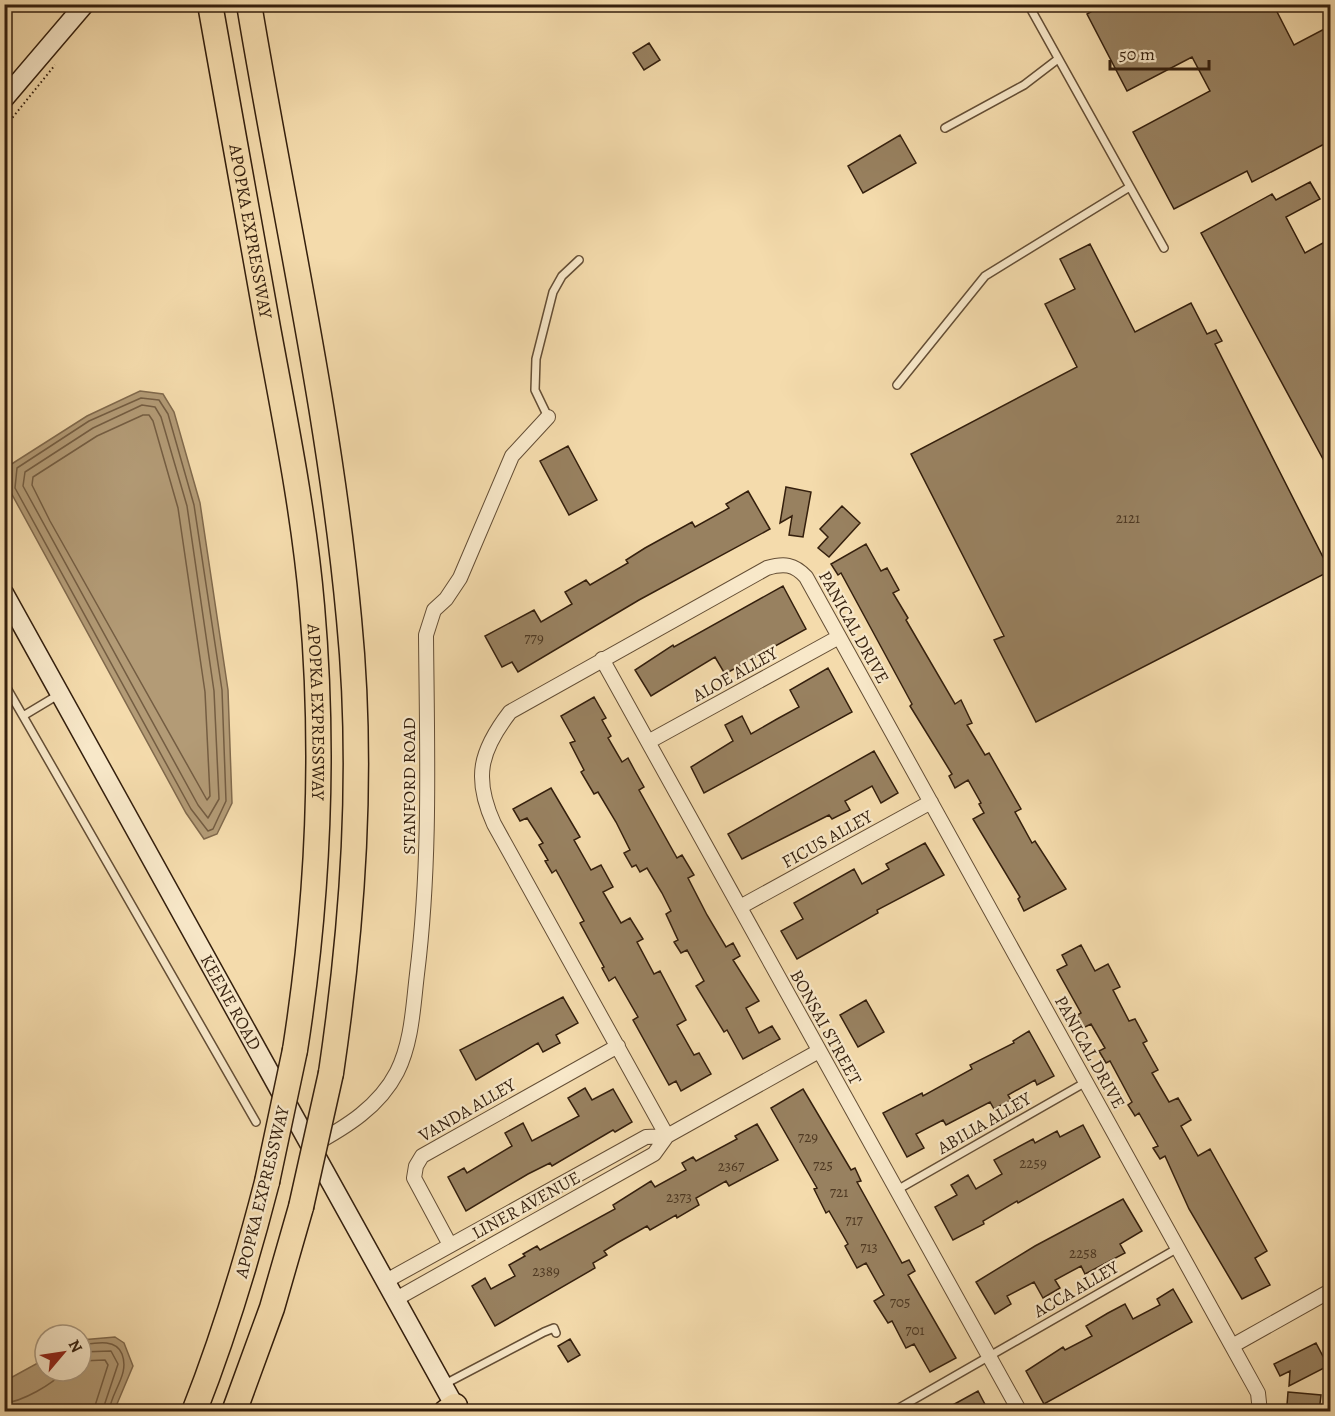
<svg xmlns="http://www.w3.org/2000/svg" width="1335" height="1416" viewBox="0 0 1335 1416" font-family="Alegreya,serif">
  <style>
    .water { fill: #b39b76; stroke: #80694c; stroke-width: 1.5 }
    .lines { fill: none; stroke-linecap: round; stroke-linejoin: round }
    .shore { stroke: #745d42; stroke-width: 1.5 }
    .building { fill: #988160; stroke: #341f0d; stroke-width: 1.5 }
    .service-casing { stroke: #644e35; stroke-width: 10 }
    .minor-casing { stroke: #644e35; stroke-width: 16 }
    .secondary-casing { stroke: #341f0d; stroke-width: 21 }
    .motorway-casing { stroke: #341f0d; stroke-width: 27 }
    .path { stroke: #341f0d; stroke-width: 2; stroke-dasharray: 1.5 3; stroke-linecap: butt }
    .service { stroke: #f8e8c9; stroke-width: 7 }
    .minor { stroke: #f8e8c9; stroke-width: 14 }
    .secondary { stroke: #f8e8c9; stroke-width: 18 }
    .motorway { stroke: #f4dbac; stroke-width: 24 }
    .motorway-bridge-casing { stroke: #341f0d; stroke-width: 27; stroke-linecap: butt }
    .motorway-bridge { stroke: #f4dbac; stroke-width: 24 }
    .labels { text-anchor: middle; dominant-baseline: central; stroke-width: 4.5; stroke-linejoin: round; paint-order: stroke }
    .number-label { font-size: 15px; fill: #4d3822 }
    .street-label { font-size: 18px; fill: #341f0d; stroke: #f8e8c9 }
  </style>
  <rect width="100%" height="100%" fill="#f4dbac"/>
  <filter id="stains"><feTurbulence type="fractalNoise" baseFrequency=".00333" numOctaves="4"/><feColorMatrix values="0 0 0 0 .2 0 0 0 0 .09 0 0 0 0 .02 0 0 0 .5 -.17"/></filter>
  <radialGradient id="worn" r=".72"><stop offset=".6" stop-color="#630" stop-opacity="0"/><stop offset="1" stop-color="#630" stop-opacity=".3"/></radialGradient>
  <path class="water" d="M140,391L163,394L174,412L200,503L228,690L232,803L217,834L204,839L186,813L9,489L10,465L87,416Z
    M115,1337L124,1343L133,1366L114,1411H5V1381L45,1359V1371H81V1340Z"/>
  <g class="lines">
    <path class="shore" d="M141,398L159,400L168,414L194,505L222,690L226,801L213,829L208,831L191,809L15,488L17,468L89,421Z
      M142,405L155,407L161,417L187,506L214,691L219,799L208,818L198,805L23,486L25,472L93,428Z
      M143,415H149L153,421L178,508L205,692L210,796L207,800L50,521L32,485L33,477L97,436Z
      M81,1345C95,1343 116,1338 122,1354C130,1375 111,1391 109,1412
      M81,1352L111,1351L118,1364L102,1412
      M81,1361L105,1360L108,1365L93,1412
      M4,1403C22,1402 53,1384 64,1371"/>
  </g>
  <path class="building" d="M1104,4H1273L1294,45L1330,26V141L1252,182L1247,171L1174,209L1133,132L1210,91L1192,57L1127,91L1087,14Z
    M649,43L660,60L644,70L633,53Z
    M900,135L916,163L863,193L848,166Z
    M1310,182L1320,199L1286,217L1305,253L1330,239V472L1201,233L1272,194L1276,200Z
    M1090,244L1135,332L1191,303L1207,334L1216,330L1222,341L1215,344L1330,571L1036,722L994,640L1004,636L911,454L1077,367L1045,304L1075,289L1060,259Z
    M568,446L597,500L569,515L540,461Z
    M786,487L811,492L803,537L789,535L792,516L780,523Z
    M748,491L770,529L639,600L518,672L512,662L502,667L485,636L534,610L541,622L572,604L565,592L586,580L590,585L628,563L626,560L645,548L692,522L695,527L729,508L726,504Z
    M842,506L860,523L829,557L818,548L828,537L820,529Z
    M866,544L881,571L887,568L899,590L893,593L908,618L906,620L955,704L961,700L972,723L967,725L985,755L989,753L1021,809L1015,812L1032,843L1035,841L1066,889L1024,911L1018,899L1020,897L973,819L984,813L979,804L981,803L968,780L955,788L949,776L952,774L910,706L912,704L841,573L838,575L831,564Z
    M783,586L806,629L725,674L715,657L651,696L635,670L673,645L674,647Z
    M828,668L852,712L704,793L691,767L733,741L725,725L742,716L751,734L777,719L799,707L790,690Z
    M594,697L606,718L602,720L611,736L608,738L622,762L628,758L635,771L644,787L639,790L677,858L682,855L694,875L688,878L707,915L726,947L733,943L740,956L733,960L759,1001L746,1008L759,1033L772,1026L780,1039L743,1059L727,1030L724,1032L696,986L704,981L687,950L681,953L674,942L678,940L666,914L671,911L662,893L647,868L640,872L636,865L632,867L624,853L630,850L616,822L598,792L594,794L581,772L584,770L570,743L575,741L561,716Z
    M874,751L898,793L881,803L872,786L845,801L850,810L832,819L829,815L742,859L728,834Z
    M551,788L580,837L574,840L591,870L601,865L613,887L603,892L621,923L630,918L643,939L637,942L654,974L660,971L686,1020L677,1025L694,1055L699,1053L711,1074L681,1091L676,1081L669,1085L633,1020L638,1017L615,977L609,981L602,968L604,967L580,923L584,921L556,870L552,873L545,861L548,860L539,845L543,843L527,818L520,821L513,809Z
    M925,843L944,875L877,910L878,913L797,959L781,931L803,919L794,903L854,869L862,884L889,869L886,864Z
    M1081,945L1095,971L1108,964L1120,987L1113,990L1129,1021L1135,1019L1147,1041L1143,1043L1158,1070L1152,1073L1169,1102L1178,1098L1191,1120L1181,1126L1198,1156L1210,1149L1267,1251L1255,1258L1270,1285L1242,1299L1189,1209L1165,1156L1160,1159L1153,1148L1158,1146L1139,1113L1135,1116L1128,1105L1132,1102L1110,1061L1106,1063L1099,1051L1105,1048L1091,1024L1083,1028L1076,1016L1081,1013L1057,970L1067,965L1062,955Z
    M563,997L578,1023L556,1035L560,1043L543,1052L538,1043L476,1080L460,1050Z
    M866,1000L884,1032L858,1047L840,1015Z
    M1029,1031L1054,1076L1037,1085L1035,1080L1008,1095L1011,1100L994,1109L990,1102L946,1125L943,1120L916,1134L924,1148L907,1157L883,1113L922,1093L923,1096L972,1069L970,1065L1014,1043L1013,1041Z
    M585,1088L592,1100L613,1089L632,1122L615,1132L613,1130L552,1166L550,1163L528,1174L466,1211L448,1177L464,1168L467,1173L512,1146L505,1133L523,1123L532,1141L579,1116L568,1098Z
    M803,1089L851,1170L855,1168L861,1181L857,1182L902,1263L909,1260L915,1271L908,1275L956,1358L930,1372L914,1344L906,1348L892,1321L888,1323L874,1301L884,1295L866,1263L857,1268L845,1246L848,1244L829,1211L826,1213L814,1189L817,1188L771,1108Z
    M757,1124L778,1160L729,1186L726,1181L696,1198L699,1205L677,1218L676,1215L650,1230L647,1226L617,1243L604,1251L607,1255L593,1263L595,1268L495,1326L472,1286L485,1278L491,1289L515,1276L509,1265L525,1256L523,1254L537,1246L540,1250L615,1209L613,1205L651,1181L655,1187L686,1170L682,1163L693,1157L696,1161L737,1139L735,1136Z
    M1083,1125L1100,1157L1018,1203L1017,1201L983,1221L984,1224L953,1240L935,1207L957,1195L951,1185L968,1175L976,1189L1002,1174L994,1160L1033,1139L1035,1143L1057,1131L1060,1137Z
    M1123,1199L1142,1231L1120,1244L1125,1253L1085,1274L1081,1266L1055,1280L1060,1288L1043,1298L1034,1282L1007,1296L1011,1304L995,1314L976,1282L1035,1246Z
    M1173,1289L1192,1322L1044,1404L1026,1371L1063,1347L1065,1350L1092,1336L1086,1326L1108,1313L1125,1304L1133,1319L1160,1305L1157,1299Z
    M570,1339L580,1355L568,1362L558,1346Z
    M1316,1343L1328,1366L1289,1386L1290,1371L1280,1376L1274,1364Z
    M978,1391L989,1412H940Z
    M1288,1392L1321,1395L1319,1412H1295V1406L1287,1405Z"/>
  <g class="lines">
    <g class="service-casing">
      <path id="service" d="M1028,4L1164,248
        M945,128L1024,85L1058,59
        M897,385L985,276L1128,188
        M548,417L535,390L536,359L553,292L562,276L579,260
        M4,683L23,716
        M58,695L23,716L256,1122
        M897,1190L1086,1082
        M443,1385L544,1332L554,1328L556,1333
        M892,1412L1178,1248"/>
    </g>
    <g class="minor-casing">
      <path id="minor" d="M602,659L1020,1412
        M648,742L839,637
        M740,907L931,802
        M667,1136L494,824C473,778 480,751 510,712L767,568C784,563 794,564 806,577L1232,1346L1258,1393L1260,1412
        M313,1145C346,1127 379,1107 397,1072C412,1042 413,1007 417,974C431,861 427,748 426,635L434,610L446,599L460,578L512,456L548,417
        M450,1245L414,1178L416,1166L422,1156L618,1046
        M386,1281L646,1137L667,1136L819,1051
        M396,1299L654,1154L667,1136
        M1232,1346L1330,1291"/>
    </g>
    <g class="secondary-casing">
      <g id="secondary">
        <path d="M4,99L85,4"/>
        <path id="s1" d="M4,593L458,1412"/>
      </g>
    </g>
    <g class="motorway-casing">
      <g id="motorway">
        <path id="s2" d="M210,4C229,112 249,220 268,328C285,420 304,513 312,606C325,754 318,903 295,1050"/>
        <path d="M249,4C283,209 330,413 349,619C364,771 353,923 331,1073"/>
        <path d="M194,1412C224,1336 247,1260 267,1182"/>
        <path d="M234,1412L272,1308L301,1207"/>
        <path d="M446,1412L455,1406"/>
      </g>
    </g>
    <path class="path" d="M4,128L55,65"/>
    <use href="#service" class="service"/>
    <use href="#minor" class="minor"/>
    <use href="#secondary" class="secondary"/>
    <use href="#motorway" class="motorway"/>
    <g class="motorway-bridge-casing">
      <path id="motorway-bridge" d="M267,1182L295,1050
        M301,1207L331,1073"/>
    </g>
    <use href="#motorway-bridge" class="motorway-bridge"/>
  </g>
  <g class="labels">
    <g class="number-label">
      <text x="1128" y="518">2121</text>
      <text x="534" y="638">779</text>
      <text x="808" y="1137">729</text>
      <text x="1033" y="1163">2259</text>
      <text x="823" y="1165">725</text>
      <text x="731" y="1166">2367</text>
      <text x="839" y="1192">721</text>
      <text x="679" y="1197">2373</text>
      <text x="854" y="1220">717</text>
      <text x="869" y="1247">713</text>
      <text x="1083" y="1253">2258</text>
      <text x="546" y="1271">2389</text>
      <text x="900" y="1302">705</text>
      <text x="915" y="1330">701</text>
    </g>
    <g class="street-label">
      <text stroke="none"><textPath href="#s2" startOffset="231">APOPKA EXPRESSWAY</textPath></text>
      <text transform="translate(854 627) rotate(61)">PANICAL DRIVE</text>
      <text transform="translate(735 674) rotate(-29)">ALOE ALLEY</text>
      <text stroke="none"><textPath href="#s2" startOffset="717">APOPKA EXPRESSWAY</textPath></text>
      <text transform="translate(409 786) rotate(-90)">STANFORD ROAD</text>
      <text transform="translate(827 839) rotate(-29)">FICUS ALLEY</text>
      <text stroke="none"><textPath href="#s1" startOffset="468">KEENE ROAD</textPath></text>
      <text transform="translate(826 1027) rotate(61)">BONSAI STREET</text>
      <text transform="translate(1090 1052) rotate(61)">PANICAL DRIVE</text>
      <text transform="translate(467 1110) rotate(-30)">VANDA ALLEY</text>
      <text transform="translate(984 1123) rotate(-30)">ABILIA ALLEY</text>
      <text transform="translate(262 1192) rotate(-76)">APOPKA EXPRESSWAY</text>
      <text transform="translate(526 1205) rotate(-29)">LINER AVENUE</text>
      <text transform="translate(1076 1289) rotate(-30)">ACCA ALLEY</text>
    </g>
  </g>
  <rect width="1335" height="1416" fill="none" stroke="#f4dbac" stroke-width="24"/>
  <rect x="6" y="6" width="1323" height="1404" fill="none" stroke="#341f0d" stroke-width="3"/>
  <rect x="12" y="12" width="1311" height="1392" fill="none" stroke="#341f0d" stroke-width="1.5"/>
  <g transform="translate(63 1353) rotate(61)"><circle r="28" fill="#f8e8c9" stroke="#aa987e" stroke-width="1.5"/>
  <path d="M0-4.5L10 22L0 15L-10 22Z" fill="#8f2418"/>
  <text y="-9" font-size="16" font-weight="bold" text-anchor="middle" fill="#341f0d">N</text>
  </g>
  <path d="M1110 60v9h99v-9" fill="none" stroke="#341f0d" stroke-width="3"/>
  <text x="1119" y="60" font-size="18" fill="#341f0d" stroke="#f8e8c9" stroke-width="4.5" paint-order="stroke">50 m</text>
  <rect width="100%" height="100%" filter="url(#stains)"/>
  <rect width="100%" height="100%" fill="url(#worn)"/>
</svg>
